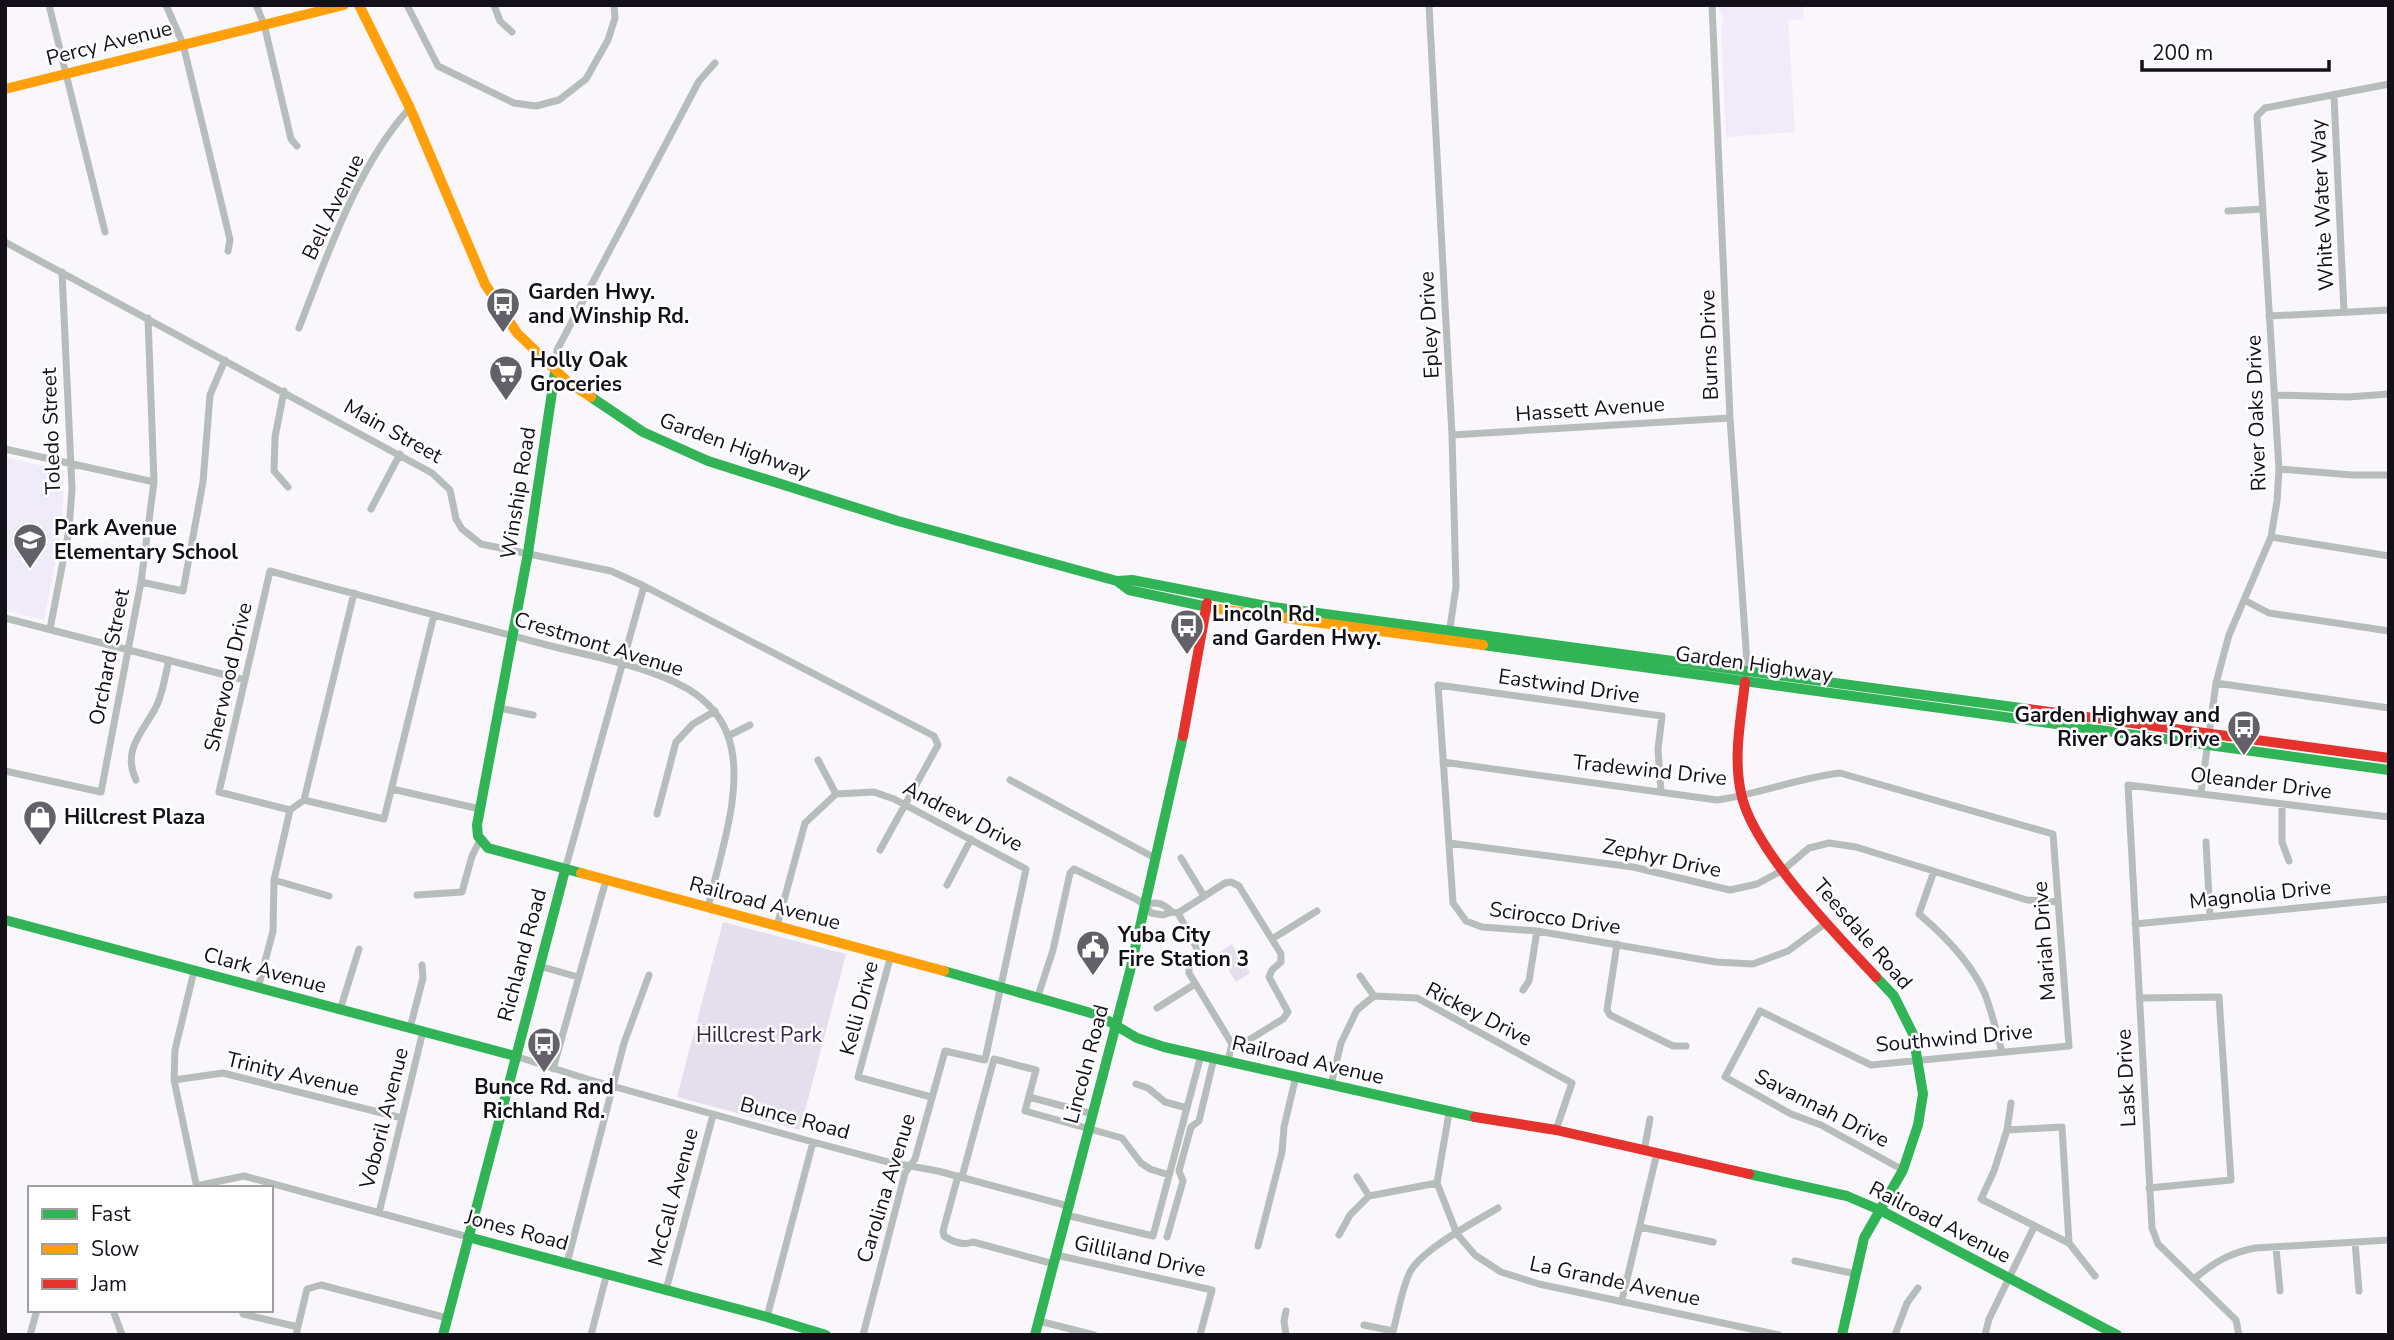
<svg xmlns="http://www.w3.org/2000/svg" width="2394" height="1340" viewBox="0 0 2394 1340" font-family="'Nunito Sans',sans-serif">
  <style>
    .built { fill: #f0ebf8 }
    .green { fill: #e4deed }
    .lines { fill: none; stroke-linecap: round; stroke-linejoin: round }
    .street { stroke: #b6bdbb; stroke-width: 7 }
    .fast { stroke: #30b455; stroke-width: 10 }
    .slow { stroke: #ff9f0a; stroke-width: 10 }
    .jam { stroke: #e5322d; stroke-width: 10 }
    .labels { text-anchor: middle; dominant-baseline: central; stroke-width: 5; stroke-linejoin: round; paint-order: stroke }
    .street-label { font-size: 21px; fill: #14101a; stroke: #fff }
    .poi-label { font-size: 21px; font-weight: bold; fill: #14101a; stroke: #fff; text-anchor: start }
    .park-label { font-size: 21px; fill: #36224d; stroke: #fff }
  </style>
  <rect width="100%" height="100%" fill="#f9f6fc"/>
  <path class="built" d="M1719,5H1803L1804,19L1788,20L1795,132L1726,137L1721,26L1723,25V14L1720,12Z
    M5,457L64,471L62,529L44,620L5,610Z"/>
  <path class="green" d="M723,922L846,954L800,1130L677,1097Z
    M1232,944L1250,973L1236,982L1218,953Z"/>
  <g class="lines">
    <path class="street" d="M49,5L105,232
      M166,5L183,44L227,227L230,240L228,251
      M256,5L264,24L291,139L297,146
      M407,5L438,66L514,103L536,106L559,100L586,79L608,40L615,18L614,5
      M494,5L500,21L512,32
      M1429,5L1452,435L1456,587L1449,634
      M1712,5L1730,418L1747,663L1745,682
      M2334,96L2344,312
      M2228,211L2263,209
      M5,242L432,473L450,490L456,519L462,529L481,544L611,571L644,586L934,736L938,745L880,850
      M2269,316L2389,310
      M299,328C326,258 359,162 410,108
      M556,371L557,350L699,81L715,63
      M284,391L275,437L274,471L288,487
      M2274,395L2348,397L2389,394
      M1452,435L1730,418
      M5,449L154,482
      M2279,469L2352,475H2389
      M371,509L400,454
      M2271,537L2389,556
      M141,582L183,591L203,482L210,395L225,360
      M2244,600L2269,613L2389,631
      M434,615L384,819L304,800L290,810L219,792L270,571C362,596 454,620 547,645C593,657 646,665 688,689C706,700 721,716 728,736C746,786 719,857 708,908
      M5,618L245,680
      M50,629L69,530L72,489L62,272
      M2216,683L2389,708
      M499,708L533,715
      M728,736L750,725
      M818,760L836,794
      M1443,762L1717,800C1759,794 1798,778 1840,773L2053,834L2069,1046L1871,1065L1760,1011L1725,1077L1791,1114L1821,1125L1903,1170
      M5,771L101,792L141,582L154,482L148,318
      M136,780C122,750 142,733 155,709C163,695 165,675 169,660
      M1010,780L1155,858
      M392,789L480,809
      M1661,792L1658,749L1662,716L1438,685L1453,903L1466,921L1482,927L1537,931L1716,962L1753,964L1788,951L1826,923
      M2201,793L2216,683L2229,635L2271,537L2277,501L2279,469L2257,116L2265,108L2389,84
      M304,800L354,593
      M2282,804V842L2289,861
      M657,814L676,742L693,724L715,711
      M2206,842L2210,916
      M1449,843L1633,867L1730,890L1757,884L1783,870L1809,848L1829,843L1856,847L2027,900L2058,902
      M1181,858L1204,896
      M565,870L644,586
      M1934,871L1919,914C1945,936 1971,962 1985,994C1992,1013 1997,1033 2002,1052
      M274,880L329,896
      M947,885L971,839
      M417,895L462,892L472,856L480,840
      M1145,905C1157,901 1163,903 1172,912
      M2135,924L2389,899
      M777,926L805,823L836,794L874,792L894,799L1026,869L985,1060L945,1051L915,1159L905,1173L863,1335
      M1272,939L1317,911
      M1617,944L1607,1010L1610,1015L1673,1046H1686
      M891,955L858,1077L931,1097
      M539,966L578,977
      M194,971L175,1050L174,1080L197,1188
      M1360,976L1374,996
      M258,988L273,931L274,880L290,810
      M1523,990L1529,981L1537,931
      M1038,996L1053,950L1070,873L1074,869L1136,899L1145,905L1151,913L1163,915L1172,912L1178,913
      M2139,998L2219,997L2231,1180L2149,1188
      M1157,1008L1195,984
      M340,1010L359,949
      M410,1028L423,978L422,965
      M515,1056L587,1079L813,1142L888,1162L938,1171L1068,1206
      M1228,1061L1232,1044L1189,973V964L1199,952L1178,913L1225,883L1231,882L1239,886L1281,954V962L1272,970L1269,977L1288,1012L1283,1019L1239,1046L1232,1044
      M553,1069L606,880
      M174,1080L223,1073L402,1118
      M1136,1084L1148,1088L1165,1102L1187,1108
      M1331,1085L1341,1043L1357,1010L1374,996L1417,998L1572,1083L1556,1130
      M1029,1097L1093,1114
      M1449,1113L1437,1183L1457,1234L1475,1255L1501,1272L1539,1284L1779,1335
      M2007,1130L2011,1103
      M1644,1151L1650,1119
      M958,1176L943,1231L944,1236C953,1242 963,1246 973,1242L1054,1264
      M962,1177L994,1059L1036,1070L1025,1111L1122,1138L1141,1163L1150,1169L1169,1175
      M1357,1177L1369,1196
      M196,1186L244,1176L468,1237
      M379,1213L423,1031
      M1066,1215L1153,1236L1201,1055
      M1640,1227L1713,1242
      M1339,1235L1350,1215L1369,1196L1437,1183
      M1167,1237L1183,1181L1179,1171L1191,1127L1199,1121L1214,1058
      M2355,1242L2359,1291
      M2069,1243L1981,1199L1994,1171L2007,1130L2062,1127L2069,1243L2095,1276
      M1258,1246L1282,1152L1284,1127L1296,1076
      M2276,1247L2280,1291
      M1056,1255L1212,1290L1200,1335
      M1795,1261L1856,1274
      M567,1263L624,1043L649,975
      M2194,1279C2214,1262 2230,1253 2255,1248L2389,1240
      M666,1290L713,1115
      M1622,1300L1657,1153
      M113,1310L122,1335
      M242,1310L243,1314L298,1327
      M767,1317L813,1142
      M1039,1321L1094,1335
      M1364,1325L1393,1331
      M30,1335L37,1310
      M296,1335L307,1289L321,1285L447,1318
      M591,1335L607,1273
      M1286,1335L1284,1321L1286,1311
      M1392,1335C1398,1315 1401,1290 1410,1272C1422,1249 1475,1222 1498,1208
      M1895,1335L1907,1303L1918,1288
      M1985,1335L1989,1319L2034,1227
      M2239,1335L2236,1320L2158,1244L2152,1228L2128,785L2389,817"/>
    <path class="fast" d="M555,372L528,553L477,825L478,836L488,848L581,873
      M591,397L643,432L708,461L898,521L1117,581L1129,590L1212,608
      M1118,581L1132,580L1266,606L2028,709
      M1483,645L2389,770
      M5,920L515,1056
      M944,971L1098,1015L1137,1038L1164,1047L1475,1117
      M1749,1174L1847,1196L1882,1211L2117,1335
      M468,1237L767,1317L826,1335
      M443,1335L565,870
      M1035,1335L1130,971L1183,736
      M1842,1335L1864,1238L1903,1170L1918,1125L1923,1094L1913,1034L1894,996L1876,977"/>
    <path class="slow" d="M359,5L410,108L485,284L517,333L568,382L591,397
      M5,89L344,5
      M1212,608L1483,645
      M581,873L944,971"/>
    <path class="jam" d="M1745,682C1741,719 1733,756 1741,793C1752,849 1837,935 1876,977
      M2028,709L2389,758
      M1183,736L1207,603
      M1475,1117L1556,1130L1749,1174"/>
  </g>
  <defs>
    <g id="bus-pin" transform="scale(1.75)"><path d="M0 17L-7.5 6A9.5 9.5 0 1 1 7.5 6Z" fill="#646069" stroke="#fff"/><path d="M-5-6H5V4H4V6H2V4H-2V6H-4V4H-5ZM-3.5-4V0h7V-4ZM-3.5 1.2v1.5H-2V1.2ZM2 1.2v1.5H3.5V1.2Z" fill="#fff"/></g>
    <g id="supermarket-pin" transform="scale(1.75)"><path d="M0 17L-7.5 6A9.5 9.5 0 1 1 7.5 6Z" fill="#646069" stroke="#fff"/><path d="M-6-5.5h2.5l.6 2H6L4.5 2H-2.5L-4.4-4H-6ZM-1.5 3.2a1.3 1.3 0 1 0 .1 0ZM3 3.2a1.3 1.3 0 1 0 .1 0Z" fill="#fff"/></g>
    <g id="school-pin" transform="scale(1.75)"><path d="M0 17L-7.5 6A9.5 9.5 0 1 1 7.5 6Z" fill="#646069" stroke="#fff"/><path d="M0-5L7-2L0 1L-7-2ZM-4 1L0 2.5L4 1V4Q0 6-4 4Z" fill="#fff"/></g>
    <g id="shop-pin" transform="scale(1.75)"><path d="M0 17L-7.5 6A9.5 9.5 0 1 1 7.5 6Z" fill="#646069" stroke="#fff"/><path d="M-5-2.5h2.3a2.7 3.5 0 0 1 5.4 0H5L5.5 6h-11ZM-1.5-2.5h3a1.5 2.3 0 0 0-3 0Z" fill="#fff"/></g>
    <g id="civic-pin" transform="scale(1.75)"><path d="M0 17L-7.5 6A9.5 9.5 0 1 1 7.5 6Z" fill="#646069" stroke="#fff"/><path d="M-.6-6.5H3V-4.5H.6V-3L4-1V1h2V6H-6V1h2V-1L-.6-3ZM-1.2 2.5V6h2.4V2.5Z" fill="#fff"/></g>
  </defs>
  <g fill-rule="evenodd">
    <use href="#bus-pin" x="503" y="304"/>
    <use href="#supermarket-pin" x="506" y="372"/>
    <use href="#school-pin" x="30" y="540"/>
    <use href="#bus-pin" x="1187" y="626"/>
    <use href="#bus-pin" x="2244" y="727"/>
    <use href="#shop-pin" x="40" y="817"/>
    <use href="#civic-pin" x="1093" y="947"/>
    <use href="#bus-pin" x="544" y="1044"/>
  </g>
  <g class="labels">
    <g class="street-label">
      <text transform="translate(109 43) rotate(-14)">Percy Avenue</text>
      <text transform="translate(2322 205) rotate(-93)">White Water Way</text>
      <text transform="translate(333 207) rotate(-64)">Bell Avenue</text>
      <text transform="translate(1429 325) rotate(-93)">Epley Drive</text>
      <text transform="translate(1709 345) rotate(-92)">Burns Drive</text>
      <text transform="translate(1590 409) rotate(-4)">Hassett Avenue</text>
      <text transform="translate(2256 413) rotate(-92)">River Oaks Drive</text>
      <text transform="translate(51 431) rotate(-92)">Toledo Street</text>
      <text transform="translate(393 431) rotate(29)">Main Street</text>
      <text transform="translate(735 446) rotate(20)">Garden Highway</text>
      <text transform="translate(518 493) rotate(-81)">Winship Road</text>
      <text transform="translate(599 644) rotate(17)">Crestmont Avenue</text>
      <text transform="translate(109 657) rotate(-79)">Orchard Street</text>
      <text transform="translate(1754 664) rotate(8)">Garden Highway</text>
      <text transform="translate(228 677) rotate(-77)">Sherwood Drive</text>
      <text transform="translate(1569 686) rotate(8)">Eastwind Drive</text>
      <text transform="translate(1650 770) rotate(6)">Tradewind Drive</text>
      <text transform="translate(2261 783) rotate(7)">Oleander Drive</text>
      <text transform="translate(963 816) rotate(27)">Andrew Drive</text>
      <text transform="translate(1662 858) rotate(12)">Zephyr Drive</text>
      <text transform="translate(2260 894) rotate(-6)">Magnolia Drive</text>
      <text transform="translate(765 903) rotate(15)">Railroad Avenue</text>
      <text transform="translate(1555 918) rotate(8)">Scirocco Drive</text>
      <text transform="translate(1863 934) rotate(49)">Teesdale Road</text>
      <text transform="translate(2044 941) rotate(-94)">Mariah Drive</text>
      <text transform="translate(522 955) rotate(-75)">Richland Road</text>
      <text transform="translate(265 970) rotate(15)">Clark Avenue</text>
      <text transform="translate(859 1008) rotate(-75)">Kelli Drive</text>
      <text transform="translate(1479 1014) rotate(27)">Rickey Drive</text>
      <text transform="translate(1954 1038) rotate(-5)">Southwind Drive</text>
      <text transform="translate(1308 1060) rotate(13)">Railroad Avenue</text>
      <text transform="translate(1086 1064) rotate(-75)">Lincoln Road</text>
      <text transform="translate(293 1074) rotate(13)">Trinity Avenue</text>
      <text transform="translate(2126 1078) rotate(-93)">Lask Drive</text>
      <text transform="translate(1822 1108) rotate(27)">Savannah Drive</text>
      <text transform="translate(384 1118) rotate(-76)">Voboril Avenue</text>
      <text transform="translate(795 1118) rotate(15)">Bunce Road</text>
      <text transform="translate(886 1188) rotate(-73)">Carolina Avenue</text>
      <text transform="translate(673 1197) rotate(-75)">McCall Avenue</text>
      <text transform="translate(1940 1222) rotate(27)">Railroad Avenue</text>
      <text transform="translate(517 1230) rotate(15)">Jones Road</text>
      <text transform="translate(1140 1256) rotate(12)">Gilliland Drive</text>
      <text transform="translate(1615 1281) rotate(12)">La Grande Avenue</text>
    </g>
    <g class="poi-label">
      <text x="528" y="292">Garden Hwy.<tspan x="528" dy="24">and Winship Rd.</tspan></text>
      <text x="530" y="360">Holly Oak<tspan x="530" dy="24">Groceries</tspan></text>
      <text x="54" y="528">Park Avenue<tspan x="54" dy="24">Elementary School</tspan></text>
      <text x="1212" y="614">Lincoln Rd.<tspan x="1212" dy="24">and Garden Hwy.</tspan></text>
      <text x="2220" y="715" text-anchor="end">Garden Highway and<tspan x="2220" dy="24">River Oaks Drive</tspan></text>
      <text x="64" y="817">Hillcrest Plaza</text>
      <text x="1118" y="935">Yuba City<tspan x="1118" dy="24">Fire Station 3</tspan></text>
      <text x="544" y="1087" text-anchor="middle">Bunce Rd. and<tspan x="544" dy="24">Richland Rd.</tspan></text>
    </g>
    <g class="park-label">
      <text x="759" y="1035">Hillcrest Park</text>
    </g>
  </g>
  <rect width="2394" height="1340" fill="none" stroke="#14101a" stroke-width="14"/>
  <rect x="28" y="1186" width="245" height="126" fill="#ffffff" stroke="#a19fa3" stroke-width="2"/>
  <rect x="42" y="1209" width="35" height="10" fill="#30b455" stroke="#a19fa3" stroke-width="2"/>
  <text x="91" y="1221" font-size="21" fill="#14101a">Fast</text>
  <rect x="42" y="1244" width="35" height="10" fill="#ff9f0a" stroke="#a19fa3" stroke-width="2"/>
  <text x="91" y="1256" font-size="21" fill="#14101a">Slow</text>
  <rect x="42" y="1279" width="35" height="10" fill="#e5322d" stroke="#a19fa3" stroke-width="2"/>
  <text x="91" y="1291" font-size="21" fill="#14101a">Jam</text>
  <path d="M2142 60v10h187v-10" fill="none" stroke="#14101a" stroke-width="3.5"/>
  <text x="2152" y="60" font-size="21" fill="#14101a" stroke="#ffffff" stroke-width="5" paint-order="stroke">200 m</text>
</svg>
